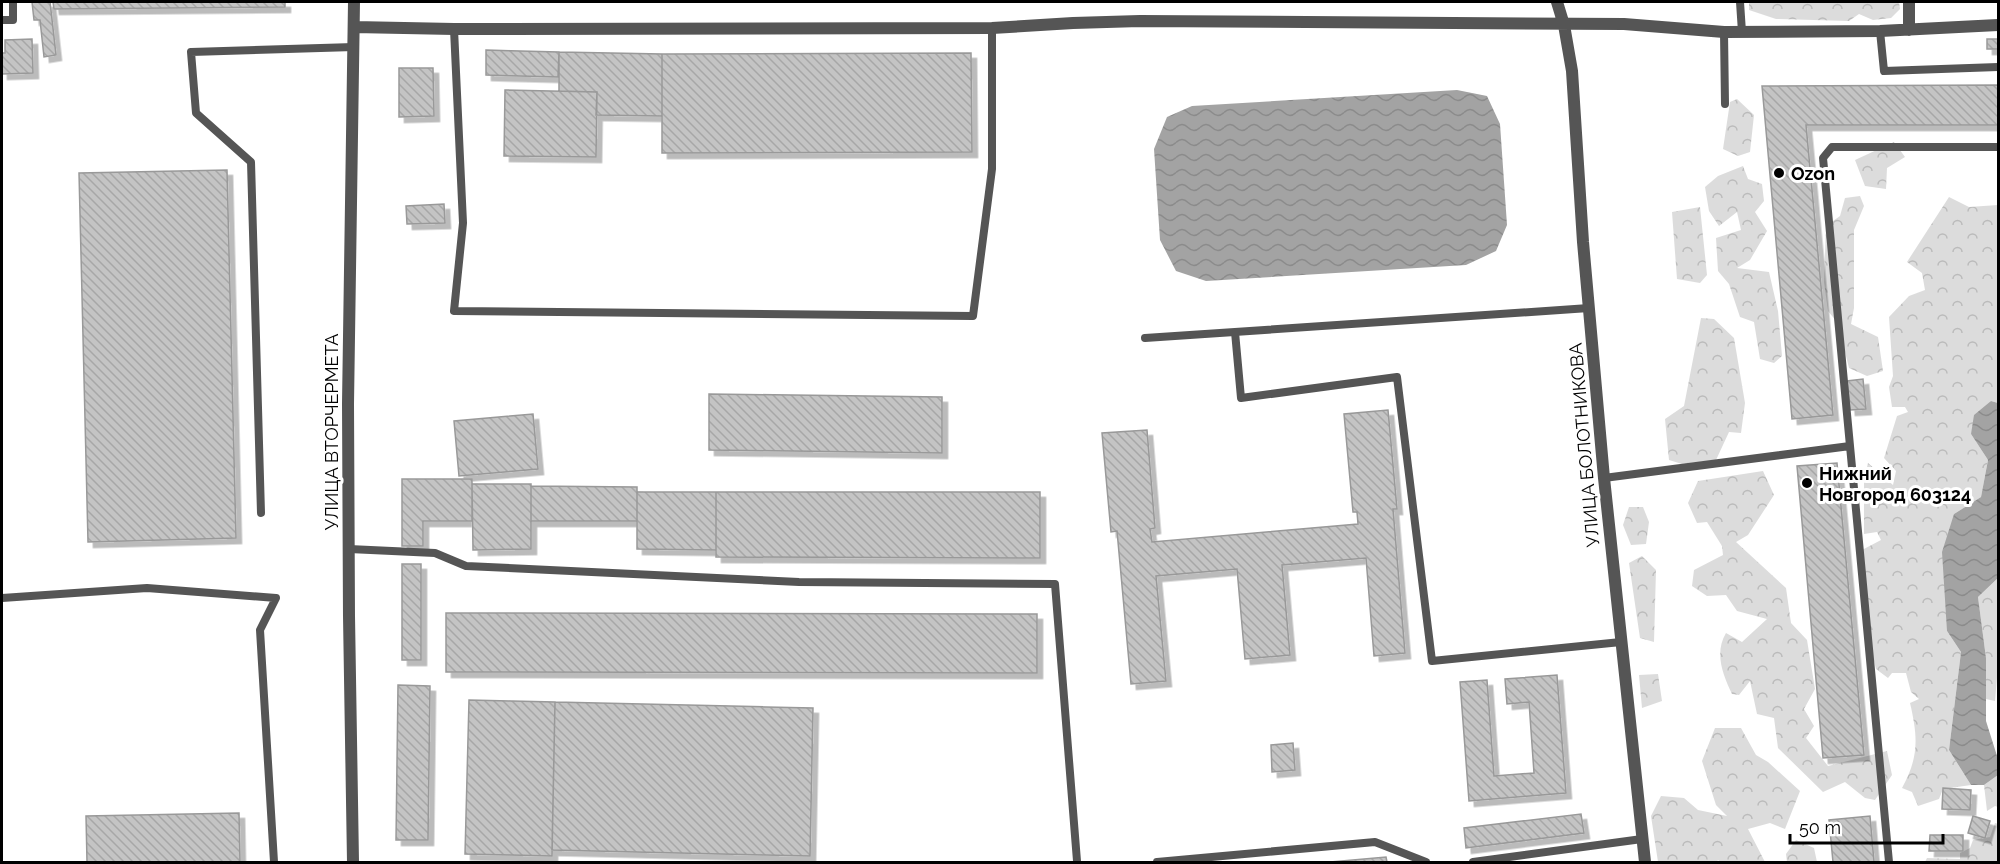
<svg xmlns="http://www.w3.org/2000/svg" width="2000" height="864" viewBox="0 0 2000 864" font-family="Raleway,sans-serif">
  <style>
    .forest { fill: url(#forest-crowns) }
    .water { fill: url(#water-waves) }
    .building { fill: url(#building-back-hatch); stroke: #999; stroke-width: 1.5; filter: url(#shadow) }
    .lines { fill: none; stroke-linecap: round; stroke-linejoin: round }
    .service { stroke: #555; stroke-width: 8 }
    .minor { stroke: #555; stroke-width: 12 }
    .poi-dot { fill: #000; stroke: #fff; stroke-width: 2 }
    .labels { text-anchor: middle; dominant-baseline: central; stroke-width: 6; stroke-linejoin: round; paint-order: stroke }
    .poi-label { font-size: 18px; font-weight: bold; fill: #000; stroke: #fff; text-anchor: start }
    .street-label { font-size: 18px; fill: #000; stroke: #fff }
  </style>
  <defs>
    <pattern id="forest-crowns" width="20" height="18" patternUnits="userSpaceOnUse" patternTransform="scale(1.5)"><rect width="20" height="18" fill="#dcdcdc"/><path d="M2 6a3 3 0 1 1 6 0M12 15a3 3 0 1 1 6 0" fill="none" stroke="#bbb"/></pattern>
    <pattern id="water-waves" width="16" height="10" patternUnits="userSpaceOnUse" patternTransform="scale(1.5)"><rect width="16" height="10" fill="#a3a3a3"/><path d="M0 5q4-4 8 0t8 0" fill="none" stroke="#8b8b8b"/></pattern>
    <pattern id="building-back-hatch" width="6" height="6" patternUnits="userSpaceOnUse" patternTransform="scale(1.5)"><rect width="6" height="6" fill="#c4c4c4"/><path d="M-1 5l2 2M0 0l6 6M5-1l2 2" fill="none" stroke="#a7a7a7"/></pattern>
    <filter id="shadow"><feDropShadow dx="5.5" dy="5.5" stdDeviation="0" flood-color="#0004"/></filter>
  </defs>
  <rect width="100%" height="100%" fill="#fff"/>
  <path class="forest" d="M1749,2H1899L1900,9L1891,18L1873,20L1859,14L1849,21L1776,19L1749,10Z
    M1737,99L1754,115L1750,152L1738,156L1723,149L1730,102Z
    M1894,142L1905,157L1887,168L1886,189L1865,186L1855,160Z
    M1743,166L1748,179L1762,184L1764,201L1755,212L1767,231L1750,260L1737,268L1769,272L1778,311L1782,356L1774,363L1760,359L1754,322L1740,317L1729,284L1718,271L1716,238L1741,230L1737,212L1719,226L1709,211L1705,187L1718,176Z
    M1860,196L1864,206L1854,230V308L1851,324L1878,337L1883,371L1867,376L1849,368L1843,344L1841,327L1828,311L1824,282L1826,226L1840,216L1845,198Z
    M1949,197L1969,207L1998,205V403L1991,401L1971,434L1988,460L1981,497L1954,514L1947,631L1961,652L1949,750L1971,785L1943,789L1939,799L1918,806L1912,792L1902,788C1919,757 1918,737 1910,703L1919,699L1911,692L1906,673H1892L1888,678L1876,669L1871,649L1862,550L1881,540L1877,532L1864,534V480L1868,463L1893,485L1896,471L1884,458L1897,416L1908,412L1905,407H1892L1889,387L1893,376L1889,317L1909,296L1925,290L1922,273L1907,262Z
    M1700,207L1707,275L1700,283L1677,279L1672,212Z
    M1701,318L1714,319L1734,338L1745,403L1741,433L1729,432L1716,460L1682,464L1669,460L1665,419L1684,406Z
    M1763,471L1774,495L1748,535L1736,542L1786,588L1791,623L1807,640L1815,689L1804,709L1814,726L1806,738L1828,766L1887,751L1892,775L1875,800L1865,798L1845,782L1823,792L1778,748L1774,718L1757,714L1750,681L1739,695L1732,694C1723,675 1714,653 1726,633L1742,642L1767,619L1737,611L1726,595L1707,596L1692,586L1694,570L1723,555L1722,546L1707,522L1697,523L1688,503L1698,481Z
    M1629,507H1643L1649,522L1646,544L1631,545L1623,525Z
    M1642,556L1656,570L1654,642L1640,638L1629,563Z
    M1998,578V678H1997L1995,701L1986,699V658L1978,597Z
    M1658,674L1662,701L1642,708L1639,675Z
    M1715,728H1741L1756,755L1768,762L1800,791L1785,829L1770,823L1748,829L1765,862H1720L1718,860L1717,862H1658L1651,816L1661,796L1684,798L1698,810L1727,816L1716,805L1702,761Z
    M1998,775V807L1995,806L1987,811L1984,785Z
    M1995,823L1998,824V862H1925L1927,858L1960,859V853L1970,848L1973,840L1990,837Z
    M1796,840L1814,848L1817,862H1787L1786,854Z"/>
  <path class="water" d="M1457,90L1487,96L1500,124L1507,225L1496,251L1466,265L1206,281L1176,271L1160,240L1154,149L1167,117L1192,106Z
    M1991,401L1998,403V578L1978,597L1986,658V721L1998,759V775L1984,785H1971L1949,750L1961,652L1947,631L1942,552L1954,514L1981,497L1988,460L1971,434L1974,415Z"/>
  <path class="building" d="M32,2H50L56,55L44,57L40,20H34Z
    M53,2H285V7L54,9Z
    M32,39L33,73L2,74V53H5V40Z
    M1987,39H1998V49H1987Z
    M486,50L559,52L558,77L486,75Z
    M559,52L662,54V116L596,115L597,92L559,91Z
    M971,53L972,152L662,153V54Z
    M399,68H433L434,116L399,117Z
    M1998,85V125H1806L1833,415L1792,419L1762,86Z
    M505,90L597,92L596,157L504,156Z
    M227,170L236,538L88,542L79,173Z
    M444,204L445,223L407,224L406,206Z
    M1863,379L1866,409L1850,410L1847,381Z
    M709,394L942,397V453L709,450Z
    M1388,410L1397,509H1393L1405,653L1374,656L1366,558L1282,565L1290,655L1245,659L1237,569L1156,576L1166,681L1131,684L1117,531L1111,532L1102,433L1147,430L1155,528L1150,529L1152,542L1358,524L1357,512H1353L1344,414Z
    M533,414L538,469L459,476L454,421Z
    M1837,463L1864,755L1823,758L1797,466Z
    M402,479H472V521H423V546H402Z
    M472,484H531V549L473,550Z
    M531,486L637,487V521H531Z
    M637,492H716V550L637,549Z
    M716,492H1040V558L716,557Z
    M402,564H421V660H402Z
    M446,613L1037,614V673L446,672Z
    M1557,675L1566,793L1469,801L1460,682L1487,680L1494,776L1534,773L1529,702L1507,704L1505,679Z
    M398,685L430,686L428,840H396Z
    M469,700L555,702L552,856L465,854Z
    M555,702L813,708L810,856L552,850Z
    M1293,743L1295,770L1272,772L1271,745Z
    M1943,788L1971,790L1970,810L1942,809Z
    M239,813L240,862H87L86,816Z
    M1581,814L1584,833L1466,848L1464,828Z
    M1870,816L1874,862H1833L1829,820Z
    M1973,816L1990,821L1985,838L1968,833Z
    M1930,835H1963V851H1929Z
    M1386,857L1387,862H1330Z"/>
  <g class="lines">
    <path class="service" d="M1740,2L1742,32
      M2,20H13V2
      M454,29L463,223L454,311L973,316L992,169V28
      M1880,31L1884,71L1998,67
      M1724,32L1725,104
      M1235,332L1241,398L1397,377L1432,661L1621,642
      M1145,338L1589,308
      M1604,478L1850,446
      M261,513L251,162L196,113L191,52L354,47
      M349,549L435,553L466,566L799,582L1055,584L1077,861
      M2,598L147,588L276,598L260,630L274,862
      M1157,862L1375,842L1426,862
      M1473,862L1642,839
      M1889,862L1823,158L1832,147H1998"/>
    <path class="minor" d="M1557,2L1564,25L1572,71L1583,242L1604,478L1645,862
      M1909,2V30
      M354,27L454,29L992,28L1073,23L1140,21L1624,24L1724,32L1880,31L1998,25
      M353,862L349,616L348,404L354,2"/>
  </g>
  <g class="poi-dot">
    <circle cx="1779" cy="173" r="6"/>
    <circle cx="1807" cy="483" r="6"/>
  </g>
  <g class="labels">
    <g class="poi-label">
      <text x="1791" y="173">Ozon</text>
      <text x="1819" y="473">Нижний<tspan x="1819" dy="21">Новгород 603124</tspan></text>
    </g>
    <g class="street-label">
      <text transform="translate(331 432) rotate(-90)">УЛИЦА ВТОРЧЕРМЕТА</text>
      <text transform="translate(1584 445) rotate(-95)">УЛИЦА БОЛОТНИКОВА</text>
    </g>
  </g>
  <rect width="2000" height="864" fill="none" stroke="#000000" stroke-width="6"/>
  <path d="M1790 834v9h153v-9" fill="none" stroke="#000000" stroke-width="3"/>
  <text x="1799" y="834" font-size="18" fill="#000000" stroke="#ffffff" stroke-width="4.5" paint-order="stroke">50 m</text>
</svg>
